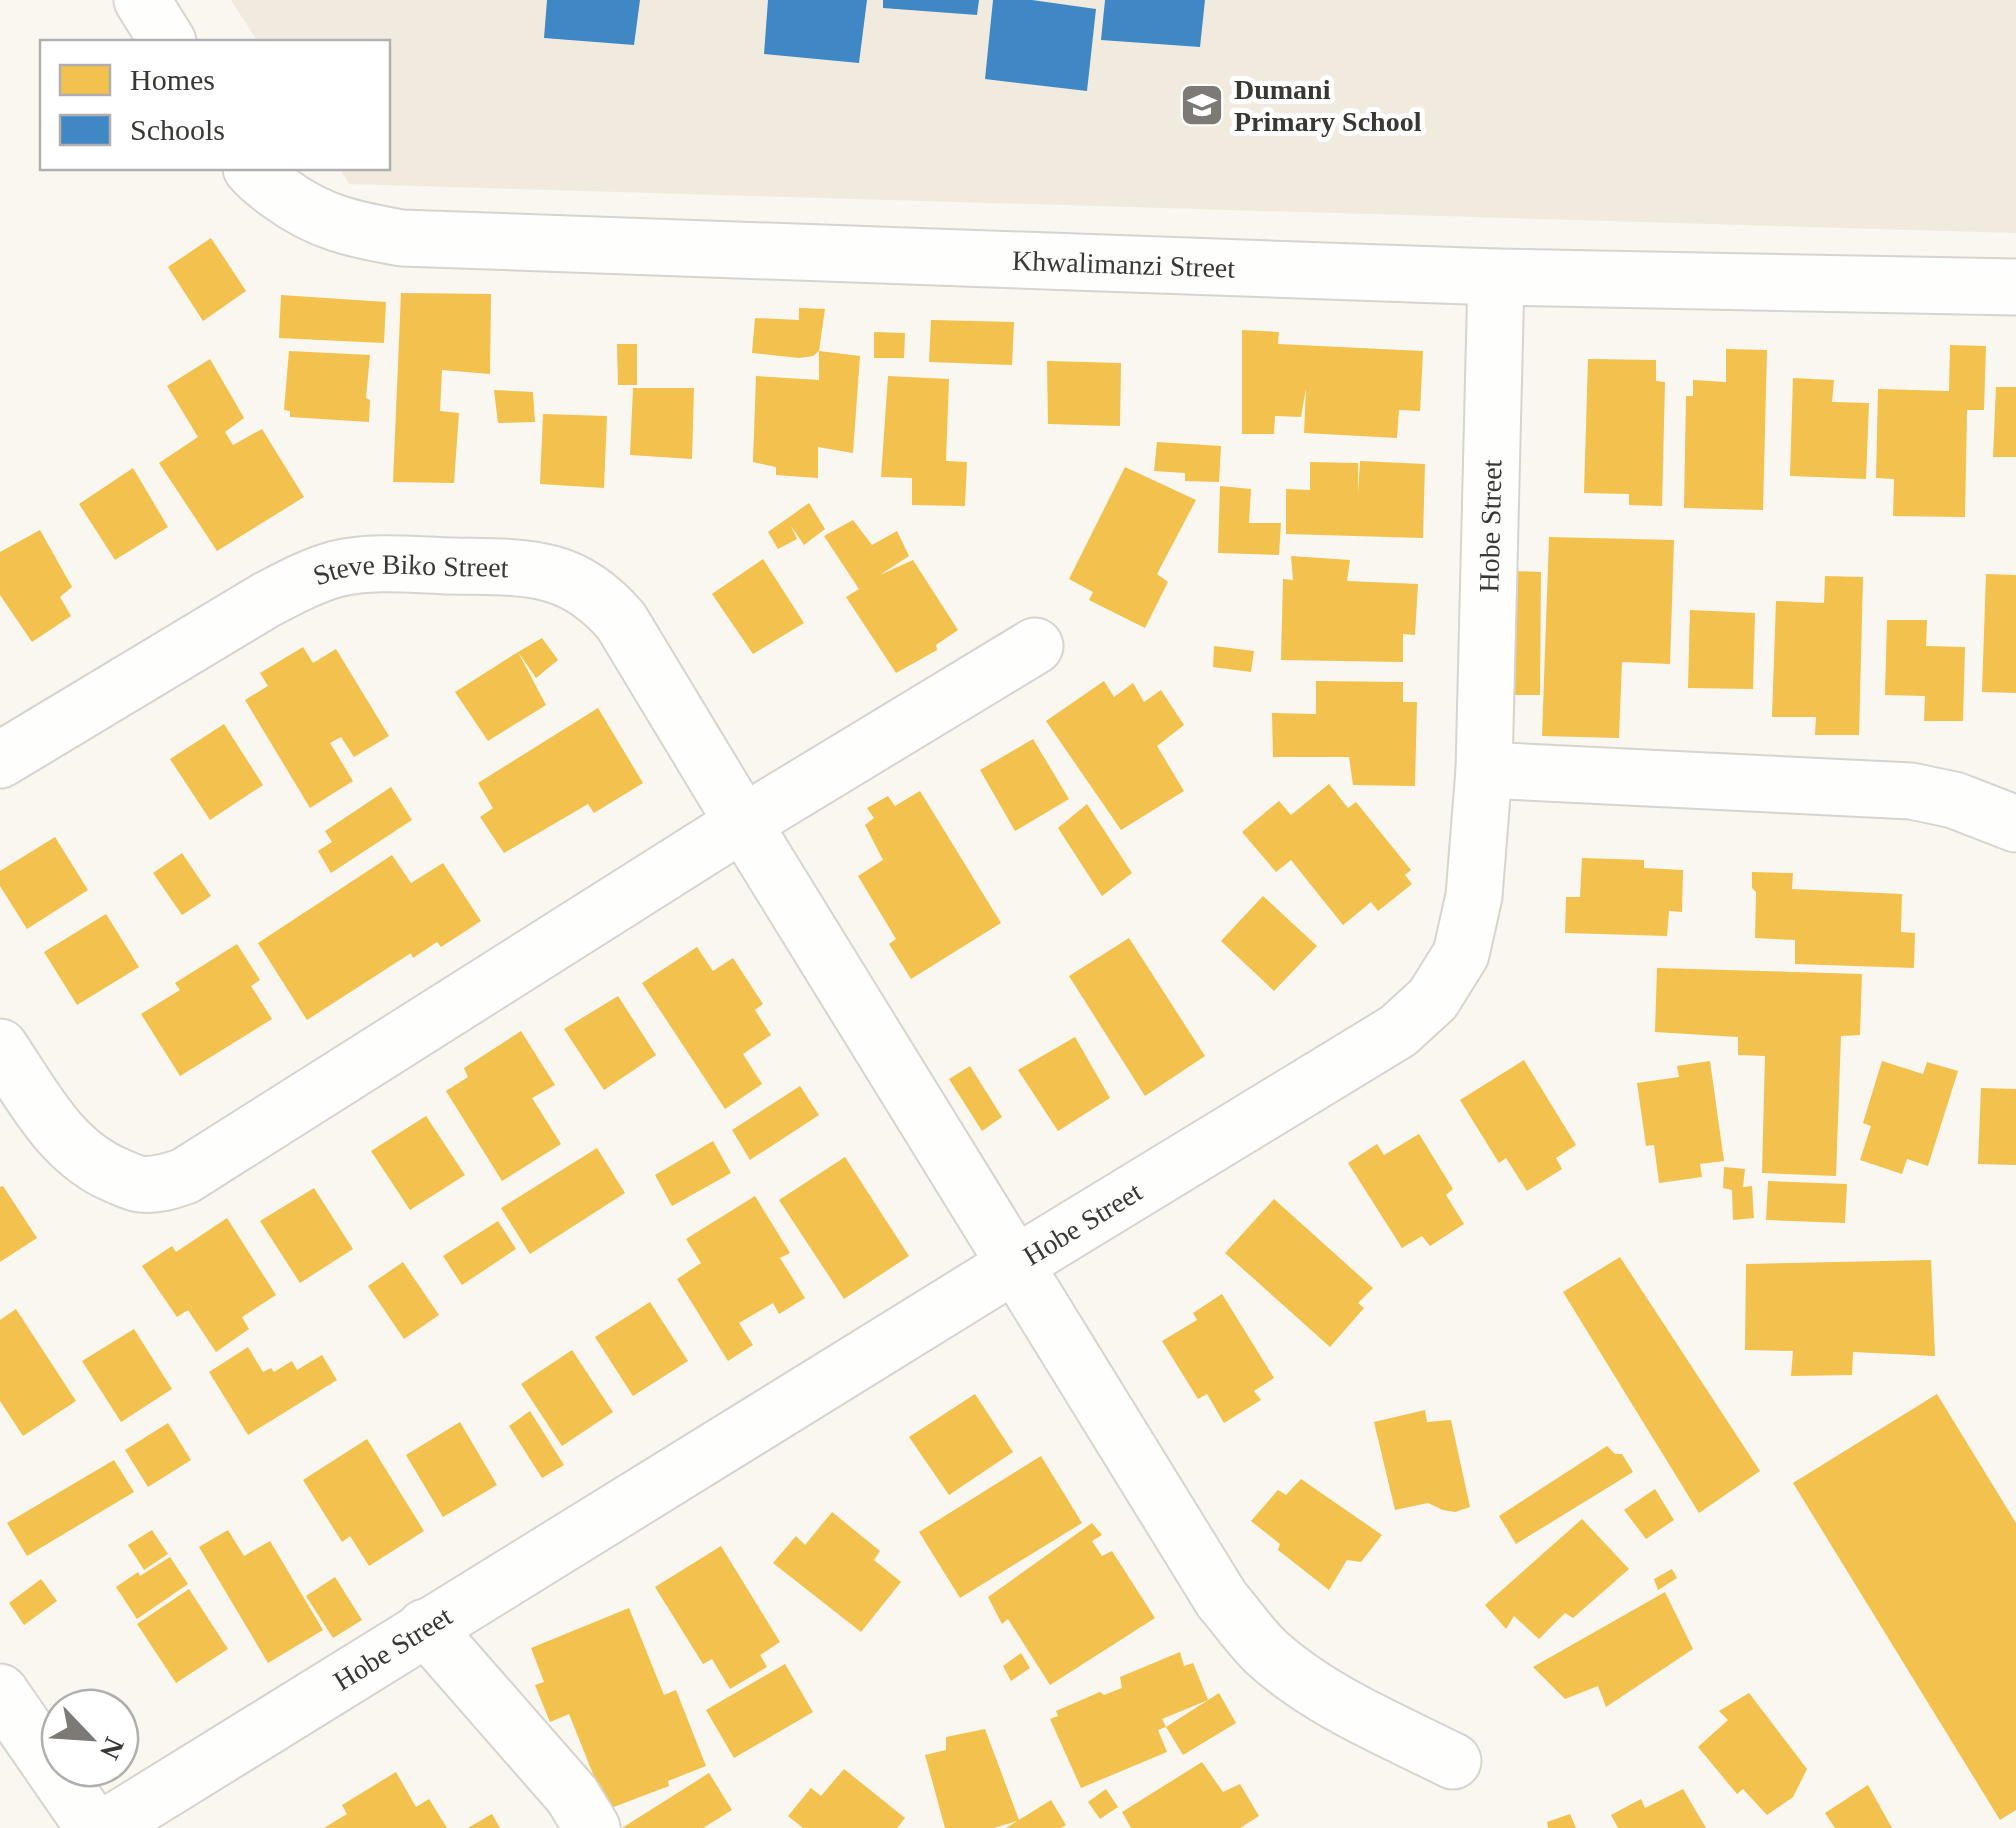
<svg xmlns="http://www.w3.org/2000/svg" width="2016" height="1828" viewBox="0 0 2016 1828" font-family="Georgia,serif">
  <style>
    .built { fill: #f0ebde }
    .homes { fill: #f2c14e }
    .schools { fill: #3f88c5 }
    .lines { fill: none; stroke-linecap: round; stroke-linejoin: round }
    .minor-casing { stroke: #d7d4d0; stroke-width: 59 }
    .minor { stroke: #fefefd; stroke-width: 55 }
    .labels { text-anchor: middle; dominant-baseline: central; stroke-width: 10; stroke-linejoin: round; paint-order: stroke }
    .poi-label { font-size: 28px; font-weight: bold; fill: #3a3834; stroke: #fff; text-anchor: start }
    .street-label { font-size: 28px; fill: #3a3834; stroke: #fff }
  </style>
  <rect width="100%" height="100%" fill="#faf6f0"/>
  <path class="built" d="M231,0H2016V233L349,184L339,168H388V42H258Z"/>
  <path class="homes" d="M211,238L246,291L203,321L168,267Z
    M401,293L491,294L490,374L442,370L440,411L459,413L454,483L393,482Z
    M281,295L386,302L384,343L279,338Z
    M799,308L825,309L819,351L860,356L853,453L818,447V478L776,475V467L753,462L756,376L819,380V351L813,356L799,358L752,353L755,318L799,320Z
    M931,320L1014,322L1012,365L929,362Z
    M1242,330L1279,332L1278,344L1423,351L1420,411L1399,410L1397,438L1304,433L1306,388L1301,417L1275,416L1274,434H1242Z
    M874,332L905,333L904,358H874Z
    M617,344H637V385H618Z
    M1950,345L1986,346L1984,410H1967L1965,517L1893,516L1894,479L1876,478L1878,389L1949,391Z
    M1726,349L1767,350L1763,510L1684,508L1686,396H1693V380L1726,382Z
    M289,351L370,355L366,398L370,400L369,422L290,417V411L284,410Z
    M210,359L244,418L225,432L233,445L262,429L304,497L217,551L159,463L198,437L167,386Z
    M1588,359L1656,360V381L1665,382L1662,506L1629,505V494L1584,493Z
    M1047,361L1121,363L1120,426L1048,424Z
    M888,376L949,379L946,461L967,462L965,506L912,505V478L881,477Z
    M1793,378L1834,380L1832,402L1869,403L1866,479L1790,476Z
    M1996,387H2016V457H1993Z
    M633,388H694L692,459L630,455Z
    M494,390L533,392L535,422L498,423Z
    M543,414L607,416L604,488L540,484Z
    M1157,442L1221,446L1219,482L1185,481V473L1154,471Z
    M1360,461L1425,464L1423,538L1286,534V489L1310,490V462L1358,463V494Z
    M1125,467L1196,500L1157,574L1168,582L1145,628L1089,600L1093,592L1069,579Z
    M133,468L168,527L115,560L79,504Z
    M1220,486L1251,489L1249,523H1281L1279,555L1218,553Z
    M809,503L825,529L804,545L791,526L797,539L778,549L768,532Z
    M853,520L872,545L897,531L909,556L880,575L913,560L958,630L936,645L937,650L896,673L846,597L859,589L824,536Z
    M40,530L72,587L60,597L71,616L32,642L0,595V552Z
    M1549,537L1674,540L1670,664L1622,662L1619,738L1542,736Z
    M1291,556L1350,560L1347,581L1418,584L1415,635L1403,634V662L1281,660L1283,579L1293,580Z
    M763,559L804,623L753,654L712,594Z
    M1516,571L1541,572L1540,695H1515Z
    M1986,574L2016,575V693L1982,692Z
    M1825,576L1863,577L1859,735H1815L1816,717H1772L1776,601L1824,603Z
    M1690,610L1755,613L1753,689L1688,688Z
    M1887,620H1927L1926,646L1965,647L1963,721H1924L1925,696L1885,695Z
    M542,638L558,660L536,678L518,652L546,705L488,741L455,692L518,652Z
    M1214,646L1254,651L1251,672L1213,667Z
    M303,647L313,663L336,649L389,736L354,757L341,737L330,743L353,781L310,808L245,700L268,686L260,673Z
    M1104,681L1114,697L1133,683L1144,702L1161,690L1184,725L1157,746L1184,791L1121,830L1046,721Z
    M1316,681L1403,682V702H1417L1415,786L1353,785L1349,757H1273L1272,713L1316,714Z
    M598,708L643,783L594,813L588,804L504,853L480,817L493,808L478,783Z
    M224,724L263,785L210,820L170,759Z
    M1033,739L1069,799L1015,831L980,770Z
    M1329,784L1348,808L1356,802L1411,870L1405,875L1412,884L1378,911L1371,902L1343,925L1291,860L1276,872L1242,832L1279,801L1291,815Z
    M391,787L412,820L331,873L318,851L332,842L325,831Z
    M920,791L1001,923L911,979L889,944L896,939L858,876L883,860L865,825L874,818L867,808L888,796L895,806Z
    M1087,804L1132,873L1102,896L1058,828Z
    M55,837L88,890L27,929L0,886V871Z
    M182,853L211,896L182,915L153,873Z
    M392,855L411,883L443,863L481,921L441,947L437,942L413,958L411,953L307,1020L258,943Z
    M1582,858L1644,860V868L1683,870L1682,912L1669,911L1667,936L1565,933L1566,897H1580Z
    M1752,872L1793,873L1792,889L1902,894L1901,932L1915,933L1914,968L1795,964V940L1755,938L1756,892L1752,888Z
    M1263,896L1317,946L1274,991L1221,941Z
    M106,914L139,967L77,1005L44,952Z
    M1129,938L1205,1056L1145,1096L1069,976Z
    M237,944L260,980L251,986L272,1019L180,1076L141,1014L180,990L175,983Z
    M697,947L713,971L733,958L763,1004L755,1010L771,1035L743,1054L762,1084L725,1109L642,983Z
    M1657,968L1862,974L1860,1035L1841,1036L1836,1176L1762,1173L1765,1056L1738,1055V1037L1655,1032Z
    M618,996L656,1055L604,1090L564,1029Z
    M521,1031L555,1085L532,1098L561,1144L502,1181L446,1091L468,1077L464,1068Z
    M1075,1037L1110,1098L1058,1131L1018,1070Z
    M1524,1060L1576,1145L1556,1158L1562,1169L1527,1191L1506,1158L1499,1163L1460,1100Z
    M1710,1061L1724,1161L1700,1164L1702,1177L1659,1183L1654,1145L1646,1146L1637,1083L1679,1077L1677,1066Z
    M1882,1061L1923,1074L1927,1062L1958,1071L1928,1166L1907,1159L1902,1174L1860,1160L1871,1126L1863,1123Z
    M970,1066L1002,1117L982,1131L949,1079Z
    M800,1086L819,1115L750,1160L732,1130Z
    M1981,1088L2016,1089V1165L1978,1164Z
    M426,1116L465,1175L410,1210L371,1151Z
    M1419,1134L1453,1189L1446,1195L1464,1224L1430,1246L1422,1236L1402,1248L1348,1163L1377,1144L1384,1155Z
    M713,1141L731,1173L672,1206L655,1175Z
    M597,1148L625,1193L530,1254L501,1208Z
    M845,1157L909,1256L844,1299L779,1200Z
    M1724,1167L1745,1169L1743,1187L1752,1186L1754,1218L1733,1220L1732,1190L1723,1188Z
    M1768,1181L1847,1184L1845,1223L1766,1220Z
    M3,1186L37,1238L0,1262V1187Z
    M314,1188L353,1249L300,1283L260,1221Z
    M755,1196L790,1253L780,1258L805,1298L779,1314L773,1303L739,1323L753,1345L728,1361L677,1279L701,1263L686,1239Z
    M1274,1199L1373,1288L1358,1303L1364,1308L1330,1347L1225,1253Z
    M227,1218L276,1295L242,1317L249,1329L216,1352L188,1310L177,1317L142,1266L172,1246L176,1252Z
    M498,1221L516,1249L462,1285L443,1256Z
    M1620,1257L1760,1471L1699,1513L1563,1292Z
    M1931,1260L1935,1356L1853,1352L1852,1375L1791,1376L1793,1351L1745,1350L1746,1264Z
    M403,1262L439,1315L404,1339L368,1286Z
    M1222,1294L1274,1378L1254,1391L1261,1400L1224,1423L1207,1394L1198,1399L1162,1341L1197,1320L1193,1313Z
    M650,1302L688,1361L633,1396L595,1337Z
    M16,1309L76,1401L23,1436L0,1401V1320Z
    M134,1329L172,1389L121,1422L82,1361Z
    M248,1347L263,1372L271,1368L274,1372L292,1361L297,1370L322,1355L337,1380L248,1435L209,1372Z
    M572,1350L613,1412L562,1446L521,1384Z
    M975,1394L1013,1452L949,1495L909,1437Z
    M1937,1394L2016,1523V1810L2000,1820L1793,1483Z
    M1425,1410L1427,1422L1451,1420L1470,1507L1455,1512L1443,1510L1428,1503L1395,1510L1374,1422Z
    M530,1411L564,1465L542,1478L509,1426Z
    M460,1422L497,1485L443,1517L406,1455Z
    M168,1423L191,1460L148,1487L125,1450Z
    M367,1439L424,1531L369,1566L350,1536L342,1542L303,1480Z
    M1607,1446L1615,1454H1622L1633,1472L1516,1544L1499,1516Z
    M1041,1456L1082,1523L960,1598L919,1532Z
    M114,1460L134,1492L27,1556L7,1523Z
    M1301,1479L1382,1535L1361,1562L1347,1560L1329,1590L1278,1550L1280,1544L1251,1521L1278,1490L1286,1495Z
    M1655,1489L1674,1520L1646,1539L1624,1510Z
    M832,1512L880,1551L874,1560L901,1582L861,1632L773,1563L796,1536L805,1545Z
    M1582,1519L1629,1569L1573,1618L1565,1613L1539,1639L1514,1616L1506,1629L1485,1605Z
    M1092,1523L1102,1535L1092,1541L1102,1556L1112,1551L1155,1618L1050,1685L1008,1619L1002,1624L988,1597Z
    M152,1530L168,1554L144,1570L128,1545Z
    M228,1530L244,1556L270,1541L323,1630L268,1663L199,1547Z
    M721,1546L780,1642L760,1655L767,1667L730,1689L712,1659L703,1664L655,1587Z
    M170,1557L188,1584L137,1619L116,1587L138,1572L140,1576Z
    M1672,1569L1677,1578L1658,1590L1654,1579Z
    M335,1577L362,1620L333,1638L306,1596Z
    M41,1579L57,1601L24,1625L9,1603Z
    M189,1589L228,1649L176,1683L137,1624Z
    M1665,1592L1693,1649L1606,1707L1598,1686L1565,1699L1533,1667Z
    M629,1608L664,1695L676,1690L706,1766L668,1781L669,1786L603,1811L591,1781L595,1779L569,1714L550,1722L535,1685L544,1682L531,1648Z
    M1180,1652L1184,1666L1193,1663L1208,1700L1162,1719L1166,1727L1158,1730L1167,1752L1081,1788L1050,1719L1058,1716L1056,1711L1100,1692L1104,1695L1122,1688L1120,1677Z
    M1021,1653L1030,1668L1011,1681L1003,1666Z
    M785,1664L813,1712L734,1758L706,1710Z
    M1219,1693L1236,1723L1183,1755L1166,1727Z
    M1749,1693L1807,1769L1793,1797L1767,1815L1743,1789L1737,1794L1698,1747L1728,1720L1719,1711Z
    M985,1729L1019,1820L1051,1800L1066,1825L1061,1828H1006L1017,1821L994,1828H945L925,1755L946,1750V1737Z
    M1202,1762L1223,1792L1240,1784L1259,1816L1240,1828H1131L1122,1812Z
    M844,1769L905,1818L897,1828H803L788,1816L811,1788L821,1796Z
    M396,1772L416,1807L429,1799L447,1828H324L347,1814L342,1805Z
    M709,1773L732,1810L703,1828H622Z
    M1868,1785L1892,1828H1835L1825,1813Z
    M1106,1789L1118,1807L1100,1819L1088,1802Z
    M1683,1789L1706,1828H1618L1611,1815L1641,1799L1645,1808Z
    M492,1814L500,1828H468Z
    M1570,1814L1576,1828H1548L1547,1822Z"/>
  <path class="schools" d="M547,0H640L634,45L544,38Z
    M768,0H867L859,63L764,54Z
    M883,0H979L977,15L883,8Z
    M993,0H1032L1096,9L1087,91L985,79Z
    M1105,0H1205L1200,47L1101,40Z"/>
  <g class="lines">
    <g class="minor-casing">
      <g id="minor">
        <path d="M142,0L168,42"/>
        <path id="s1" d="M251,168C260,179 270,186 281,194C320,223 356,230 402,238L1496,277L2016,287"/>
        <path d="M1035,646L743,823L1222,1600C1237,1617 1250,1637 1267,1653C1320,1701 1389,1729 1453,1761"/>
        <path id="s2" d="M0,760L266,600C289,588 311,576 336,569C373,560 415,565 452,566C485,567 520,565 552,574C581,582 602,599 621,621L743,823L185,1176C171,1181 156,1186 140,1184C133,1183 125,1179 118,1176C61,1153 33,1096 0,1047"/>
        <path d="M1484,770L1911,791L1954,800L2016,824"/>
        <path d="M425,1627L572,1795L592,1828"/>
        <path d="M0,1692L94,1828"/>
        <path id="s3" d="M104,1828C533,1559 965,1294 1398,1031L1433,999L1461,954L1474,896L1484,770L1496,277"/>
      </g>
    </g>
    <use href="#minor" class="minor"/>
  </g>
  <defs>
    <g id="school-square" transform="scale(2.25)"><rect x="-9" y="-9" width="18" height="18" rx="4" fill="#7d7a76" stroke="#fff"/><path d="M0-5L7-2L0 1L-7-2ZM-4 1L0 2.5L4 1V4Q0 6-4 4Z" fill="#fff"/></g>
  </defs>
  <g fill-rule="evenodd">
    <use href="#school-square" x="1202" y="105"/>
  </g>
  <g class="labels">
    <g class="poi-label">
      <text x="1234" y="89">Dumani<tspan x="1234" dy="32">Primary School</tspan></text>
    </g>
    <g class="street-label">
      <text stroke="none"><textPath href="#s1" startOffset="892">Khwalimanzi Street</textPath></text>
      <text stroke="none"><textPath href="#s3" startOffset="2050">Hobe Street</textPath></text>
      <text stroke="none"><textPath href="#s2" startOffset="462">Steve Biko Street</textPath></text>
      <text stroke="none"><textPath href="#s3" startOffset="1150">Hobe Street</textPath></text>
      <text stroke="none"><textPath href="#s3" startOffset="340">Hobe Street</textPath></text>
    </g>
  </g>
  <rect x="40" y="40" width="350" height="130" fill="#ffffff" stroke="#b0afae" stroke-width="2.5"/>
  <rect x="60" y="65" width="50" height="30" fill="#f2c14e" stroke="#b0afae" stroke-width="2.5"/>
  <text x="130" y="90" font-size="30" fill="#3a3834">Homes</text>
  <rect x="60" y="115" width="50" height="30" fill="#3f88c5" stroke="#b0afae" stroke-width="2.5"/>
  <text x="130" y="140" font-size="30" fill="#3a3834">Schools</text>
  <g transform="translate(90 1738) rotate(115)"><circle r="48" fill="#ffffff" stroke="#b0afae" stroke-width="2.5"/>
  <path d="M0-8L18 38L0 25L-18 38Z" fill="#7d7a76"/>
  <text y="-15" font-size="28" font-weight="bold" text-anchor="middle" fill="#3a3834">N</text>
  </g>
</svg>
